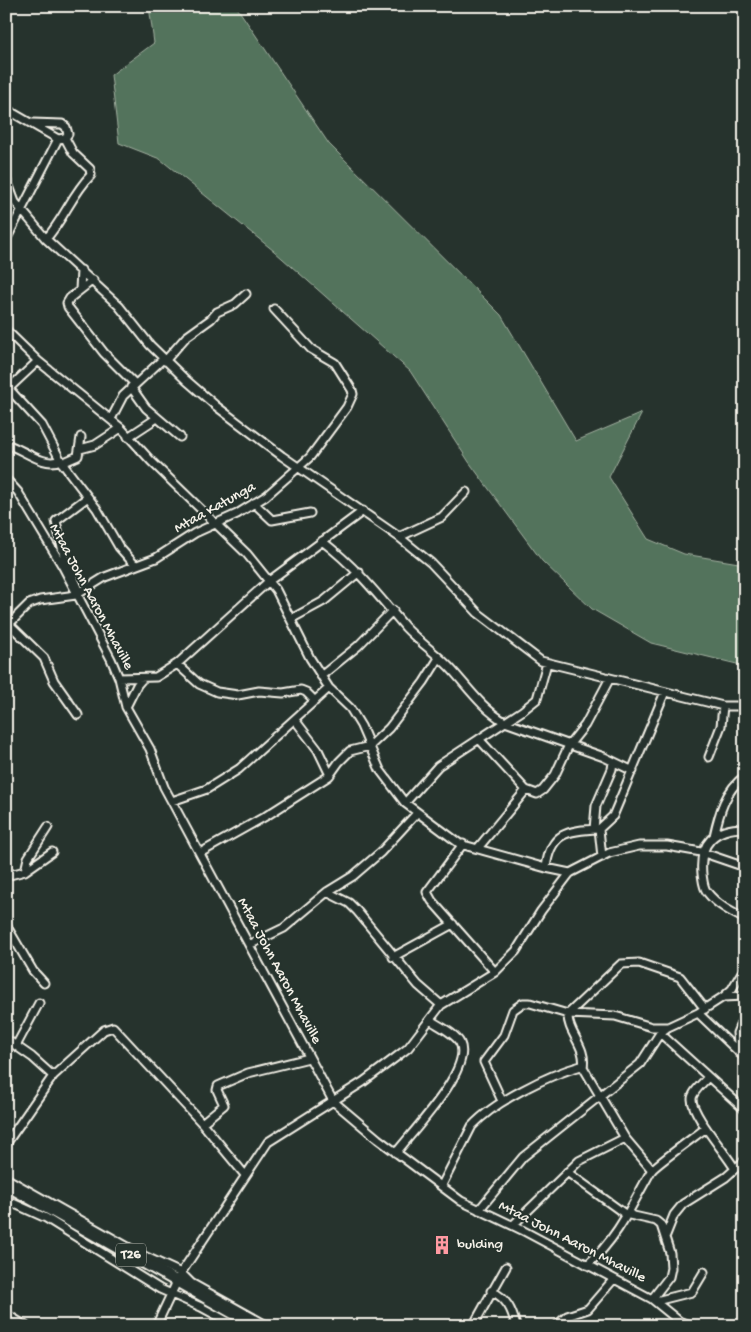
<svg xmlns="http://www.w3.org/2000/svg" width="751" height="1332" viewBox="0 0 751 1332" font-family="'Gochi Hand',sans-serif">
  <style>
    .grass { fill: #53735c; stroke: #a4b2a2 }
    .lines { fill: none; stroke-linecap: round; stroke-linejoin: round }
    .minor-casing { stroke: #f4f1e8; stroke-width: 11 }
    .highway-casing { stroke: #f4f1e8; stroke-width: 14 }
    .minor { stroke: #26332d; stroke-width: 7 }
    .highway { stroke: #26332d; stroke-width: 10 }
    .labels { text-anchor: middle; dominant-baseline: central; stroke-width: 4; stroke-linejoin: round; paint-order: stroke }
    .shield { fill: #26332d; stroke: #b6b8b0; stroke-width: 1 }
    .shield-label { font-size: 14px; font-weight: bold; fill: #f4f1e8 }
    .street-label { font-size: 15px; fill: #f4f1e8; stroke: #26332d }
    .poi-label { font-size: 15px; fill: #f4f1e8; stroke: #26332d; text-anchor: start }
  </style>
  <rect width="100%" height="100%" fill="#26332d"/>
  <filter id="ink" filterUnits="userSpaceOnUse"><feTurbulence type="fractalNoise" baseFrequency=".02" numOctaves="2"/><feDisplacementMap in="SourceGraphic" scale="10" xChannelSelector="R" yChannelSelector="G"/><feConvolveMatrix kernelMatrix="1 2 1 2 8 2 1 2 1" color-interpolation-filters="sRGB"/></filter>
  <g filter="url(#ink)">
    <path class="grass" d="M149,6H236L329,144L501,315L576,441L642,413L609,477L648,539L684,554L745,564V666L651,643L592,609L542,561L469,462L410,371L274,251L160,159L119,143L111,75L154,43Z"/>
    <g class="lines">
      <g class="minor-casing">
        <path id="minor" d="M6,109L58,139L65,138L68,134L66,127L62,124L32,123
          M6,178L15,202L46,239L119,306L150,345L186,380L216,406L282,456L399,537L431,563L478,613L541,661L723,706H745
          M46,239C64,219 72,194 91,175L90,169L73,153L65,138
          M6,240L58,139
          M93,280L70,298L67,303L68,307L104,353L135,384
          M80,290L81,270
          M6,330L38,361L121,428L151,461L247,554L276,590L310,658L329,688L350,708L361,726L380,770L405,803L460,844L546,868L570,873
          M165,361L186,337L211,319L217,312L235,304L246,294
          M131,387L146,408L180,437
          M9,389L42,425L62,463L97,509L119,547L135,565
          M6,391L38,361
          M111,419L123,396L163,359
          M128,437L157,418
          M6,444C23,449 44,468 60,460
          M80,449L95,445L121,428
          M62,463L78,456L81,437
          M6,479L18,492L63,567L111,659L119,678L126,707L150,749L164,787L333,1101L378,1139L461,1201L522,1230L652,1299L679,1321L691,1326
          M254,503L272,520L310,513
          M399,537L442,517L466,492
          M322,541C356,567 378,595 405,627C420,643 439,655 453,671C470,690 483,709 505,722L604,757L633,771
          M80,592L64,556L56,521L88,497
          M291,619L324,601L359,572
          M9,624L44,658L54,681L78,715
          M6,627L29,604L40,600L76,595L105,577L156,558L195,533L237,514L266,496L310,457L347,407L353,394L352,390L335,363L311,349L274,309
          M177,664L199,684L217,692L238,695L259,691L283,693L301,690L306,692L315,701
          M321,676L358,646L393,610
          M119,678L156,677L177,664L269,581L363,511
          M126,707L137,685L143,678
          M295,720L318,750L330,775
          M479,739L526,790L537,794L543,790L555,775L569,745L585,725L610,678
          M709,757L721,726L723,706
          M172,801L207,789L239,769L329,688
          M405,803L438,766L522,711L537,699L547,663
          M745,828C714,828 699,843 702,874C703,880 703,887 707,892C717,905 731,912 745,919
          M594,829L596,806L612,769L613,762
          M714,836C719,814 725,790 745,776
          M463,844L427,892L432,901L495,972
          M478,848L526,790
          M200,853L266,816L329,776L339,762L350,751L370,746L389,728L424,682L439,658
          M602,857L599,829L613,816L665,692
          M546,868C550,833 567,830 599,829
          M25,871L52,852
          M6,876L25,871L28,858L48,827
          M327,892L349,903L357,911L418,985L441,1005
          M6,925L33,971L44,983
          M251,944L284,928L327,892L353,876L381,852L417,813
          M393,957L453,924
          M723,997L745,996
          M698,1013L745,1058
          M660,1033L745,1110
          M6,1039L32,1057L53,1076
          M16,1046L39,1003
          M739,1053L737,1033L745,1013
          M583,1067C587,1046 567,1033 568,1014L621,964L639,963L680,977L705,1009
          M708,1077C704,1082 692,1092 692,1099C692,1115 726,1153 735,1169
          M502,1101L484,1062L504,1035L513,1010L523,1003H530L568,1014L615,1016L652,1027H668
          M202,1123L224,1105L217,1090L218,1086L248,1073L309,1058
          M6,1144L53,1076L104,1030L113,1027L202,1123L245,1175
          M396,1153C412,1132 473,1069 460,1043C455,1033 439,1026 430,1020
          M567,1172L625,1214L656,1221L661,1225L670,1253L671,1268L669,1277L652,1299
          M6,1178L144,1256L181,1273L191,1283L268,1326
          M442,1185L472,1126C495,1101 548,1075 581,1066L583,1067L625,1138L652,1170
          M6,1200L46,1218L160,1289L201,1307L236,1326
          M479,1210L523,1157L640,1064L660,1033L668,1027L698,1013L723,997L732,989L745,967
          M513,1225L579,1161L625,1138
          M666,1235L674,1215L683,1204L726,1177L745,1160
          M587,1265C617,1239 632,1205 651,1171C655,1165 697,1135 706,1128
          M491,1291C507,1298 512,1310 516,1326
          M656,1301L692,1292L704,1272
          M6,1314L26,1326
          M156,1326L181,1273L268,1142L363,1082L395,1058L408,1048L441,1005L495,972L516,951L541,911L570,873L609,853L639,846H667L701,852L745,867
          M473,1326L506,1267
          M556,1326L567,1316L588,1309L613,1280"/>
      </g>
      <g class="highway-casing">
        <path id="highway" d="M6,1185L256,1326"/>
      </g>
      <use href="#minor" class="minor"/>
      <use href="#highway" class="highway"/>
    </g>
  </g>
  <defs>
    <g id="building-bare" transform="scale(1.5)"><path d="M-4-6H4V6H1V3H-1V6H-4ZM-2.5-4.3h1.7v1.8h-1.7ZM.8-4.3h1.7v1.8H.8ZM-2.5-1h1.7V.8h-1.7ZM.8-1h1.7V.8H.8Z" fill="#ff9aa2" stroke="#26332d" stroke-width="2.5" paint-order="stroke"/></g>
  </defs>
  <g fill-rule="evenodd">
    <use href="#building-bare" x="442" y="1245"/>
  </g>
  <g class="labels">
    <rect class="shield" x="116" y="1243.5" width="30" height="23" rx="4"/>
    <g class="shield-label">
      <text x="131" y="1255">T26</text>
    </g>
    <g class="street-label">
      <text transform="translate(215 508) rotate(-29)">Mtaa Katunga</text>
      <text transform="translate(91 597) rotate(62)">Mtaa John Aaron Mhaville</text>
      <text transform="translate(279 971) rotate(62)">Mtaa John Aaron Mhaville</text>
      <text transform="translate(572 1242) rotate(27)">Mtaa John Aaron Mhaville</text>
    </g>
    <g class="poi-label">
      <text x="457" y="1245">bulding</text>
    </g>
  </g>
  <rect width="751" height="1332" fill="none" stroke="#26332d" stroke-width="25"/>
  <rect x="12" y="12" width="726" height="1307" fill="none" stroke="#f4f1e8" stroke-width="2" filter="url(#ink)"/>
</svg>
